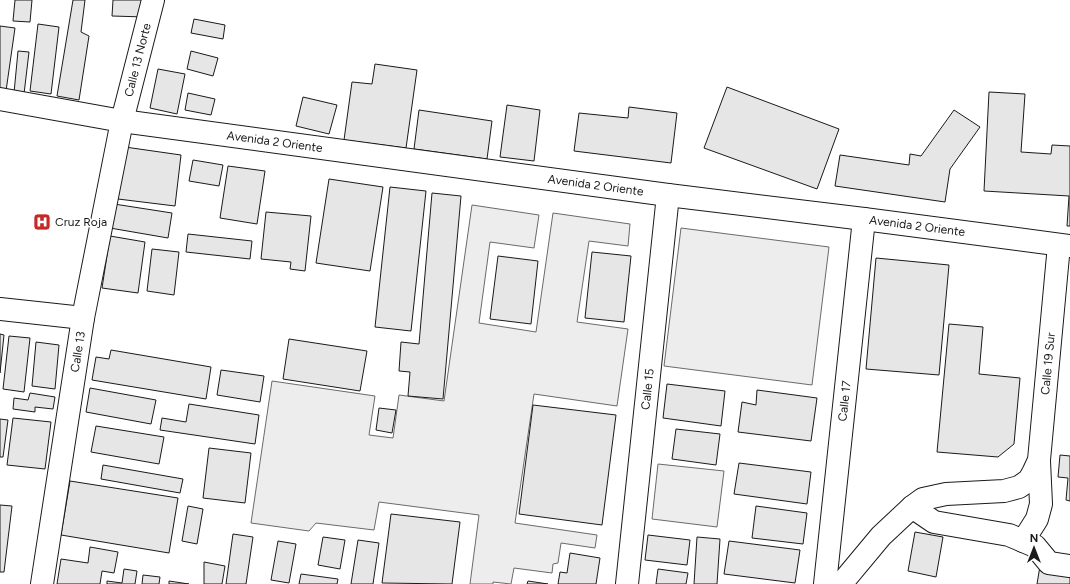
<svg xmlns="http://www.w3.org/2000/svg" width="1070" height="584" viewBox="0 0 1070 584" font-family="Figtree,sans-serif">
  <style>
    .built { fill: #ededed; stroke: #6a6a6a }
    .building { fill: #e6e6e6; stroke: #1a1a1a }
    .lines { fill: none; stroke-linecap: round; stroke-linejoin: round }
    .minor-casing { stroke: #1a1a1a; stroke-width: 24 }
    .minor { stroke: #fff; stroke-width: 22 }
    .labels { text-anchor: middle; dominant-baseline: central; stroke-width: 3; stroke-linejoin: round; paint-order: stroke }
    .street-label { font-size: 12px; fill: #1a1a1a; stroke: #fff }
    .poi-label { font-size: 12px; fill: #1a1a1a; stroke: #fff; text-anchor: start }
  </style>
  <rect width="100%" height="100%" fill="#fff"/>
  <path class="built" d="M472,205L539,215L534,248L490,242L479,323L536,332L553,213L630,224L628,246L589,241L577,322L628,329L617,406L534,394L515,523L597,535L595,548L561,543L558,563L553,564L552,573L514,568L511,584L493,582V584H470L479,515L379,502L374,530L316,523L309,531L251,523L272,381L375,396L369,435L393,438L399,395L444,401Z
    M681,228L829,247L812,385L664,366Z
    M658,464L724,471L717,527L652,519Z"/>
  <path class="building" d="M15,0H32L30,22L13,21Z
    M73,0H85L81,32L89,36L79,100L57,96Z
    M113,0H146L145,17L112,16Z
    M194,19L225,25L223,39L191,33Z
    M38,24L59,27L51,94L30,91Z
    M0,26L15,28L6,91L0,90Z
    M18,51L29,52L24,94L14,93Z
    M191,51L218,58L213,76L187,69Z
    M375,64L417,70L406,148L344,140L352,82L372,84Z
    M158,69L185,74L177,114L150,108Z
    M727,87L839,129L817,189L704,148Z
    M989,92L1025,94L1021,152L1051,154L1052,145L1070,146V226H1067L1069,196L984,191Z
    M188,93L215,99L211,115L185,110Z
    M303,97L337,105L329,134L296,126Z
    M507,105L540,110L534,161L500,157Z
    M629,107L677,113L671,163L574,151L579,113L628,118Z
    M419,110L492,121L487,159L414,149Z
    M954,110L980,127L950,169L945,202L835,186L840,155L909,165L910,154L921,156Z
    M125,147L181,155L175,206L118,199Z
    M193,160L223,165L219,186L189,181Z
    M228,166L265,171L257,224L220,218Z
    M329,179L383,187L370,271L316,263Z
    M390,187L426,191L411,331L375,327Z
    M432,193L461,196L443,399L408,396L410,372L399,371L401,342L419,344Z
    M114,204L172,213L168,238L110,228Z
    M266,212L311,216L305,271L290,269L291,262L261,259Z
    M188,234L252,241L250,259L186,252Z
    M110,236L145,242L138,293L102,288Z
    M152,249L179,252L174,295L147,291Z
    M592,252L631,256L624,322L585,318Z
    M498,256L538,261L531,324L490,319Z
    M876,258L949,265L939,375L866,369Z
    M949,324L983,327L979,374L1020,378L1014,444L998,457L937,452Z
    M0,334L4,335L0,373Z
    M9,336L30,338L24,392L3,389Z
    M289,339L367,351L360,391L283,379Z
    M36,342L59,345L55,389L32,386Z
    M111,350L211,367L206,399L92,380L96,357L109,359Z
    M221,370L264,376L260,402L217,395Z
    M667,384L725,391L721,426L663,418Z
    M90,388L156,400L151,424L86,412Z
    M757,390L817,398L811,441L738,432L742,402L756,405Z
    M30,393L55,397L53,409L35,407V412L13,409L14,398L28,400Z
    M189,404L259,415L255,444L160,430L162,418L186,422Z
    M533,405L616,415L602,525L519,514Z
    M379,408L396,410L392,433L376,430Z
    M13,418L51,422L45,469L7,465Z
    M0,419L8,420L3,457H0Z
    M96,426L164,437L159,464L91,452Z
    M676,429L720,434L716,465L672,459Z
    M209,448L251,453L245,503L203,498Z
    M1060,455L1070,456V501L1066,500L1068,478L1058,477Z
    M739,463L811,472L807,504L734,494Z
    M103,465L183,479L180,493L101,479Z
    M70,481L178,498L169,553L61,535Z
    M0,505L12,506L4,572H0Z
    M188,506L203,509L197,544L182,541Z
    M756,506L807,513L803,544L752,538Z
    M391,514L460,522L452,584L382,583Z
    M915,532L943,537L936,577L908,571Z
    M233,534L253,537L246,584H226Z
    M648,535L690,540L687,565L645,560Z
    M323,537L345,540L340,569L318,565Z
    M697,537L720,539L717,584H694Z
    M358,540L379,543L373,584H351Z
    M278,541L296,544L289,583L271,580Z
    M729,541L800,550L795,583L724,574Z
    M90,547L118,552L114,573L102,571L100,584H57L61,559L88,563Z
    M570,553L600,558L596,584H558L560,572L567,573Z
    M204,562L225,566L222,584H204Z
    M1040,566L1070,572V584H1037Z
    M124,569L137,571L135,584H107V581L122,583Z
    M658,569L688,573L686,584H656Z
    M301,574L338,579L337,584H299Z
    M143,575L160,577L159,584H142Z
    M169,581L189,584H169Z
    M528,581L548,584H527Z"/>
  <g class="lines">
    <g class="minor-casing">
      <g id="minor">
        <path id="s1" d="M0,99L122,121L668,195L864,219L1070,246"/>
        <path d="M0,309L83,318"/>
        <path d="M912,507L934,522L1009,535L1035,546L1049,563L1070,566"/>
        <path d="M1023,541L1037,519L1041,504L1039,461"/>
        <path id="s2" d="M42,584L83,318L122,121L153,0"/>
        <path id="s3" d="M627,584L668,195"/>
        <path id="s4" d="M825,584L864,219"/>
        <path id="s5" d="M841,584L881,536L912,507L923,499L946,494L1004,491L1019,487L1029,480L1033,473L1039,460L1059,245"/>
      </g>
    </g>
    <use href="#minor" class="minor"/>
  </g>
  <defs>
    <g id="hospital-square" transform="scale(0.9)"><rect x="-9" y="-9" width="18" height="18" rx="4" fill="#c62828" stroke="#fff"/><path d="M-5-5h3v3.5h4V-5h3V5h-3V1.5h-4V5h-3Z" fill="#fff"/></g>
  </defs>
  <g fill-rule="evenodd">
    <use href="#hospital-square" x="42" y="222"/>
  </g>
  <g class="labels">
    <g class="street-label">
      <text stroke="none"><textPath href="#s2" startOffset="533">Calle 13 Norte</textPath></text>
      <text stroke="none"><textPath href="#s1" startOffset="278">Avenida 2 Oriente</textPath></text>
      <text stroke="none"><textPath href="#s1" startOffset="602">Avenida 2 Oriente</textPath></text>
      <text stroke="none"><textPath href="#s1" startOffset="926">Avenida 2 Oriente</textPath></text>
      <text stroke="none"><textPath href="#s2" startOffset="235">Calle 13</textPath></text>
      <text stroke="none"><textPath href="#s5" startOffset="347">Calle 19 Sur</textPath></text>
      <text stroke="none"><textPath href="#s3" startOffset="196">Calle 15</textPath></text>
      <text stroke="none"><textPath href="#s4" startOffset="184">Calle 17</textPath></text>
    </g>
    <g class="poi-label">
      <text x="55" y="222">Cruz Roja</text>
    </g>
  </g>
  <g transform="translate(1034 548)" stroke="#ffffff" stroke-width="3" paint-order="stroke">
  <path d="M0-3L7 15L0 10L-7 15Z" fill="#1a1a1a"/>
  <text y="-6" font-size="11" font-weight="bold" text-anchor="middle" fill="#1a1a1a">N</text>
  </g>
</svg>
